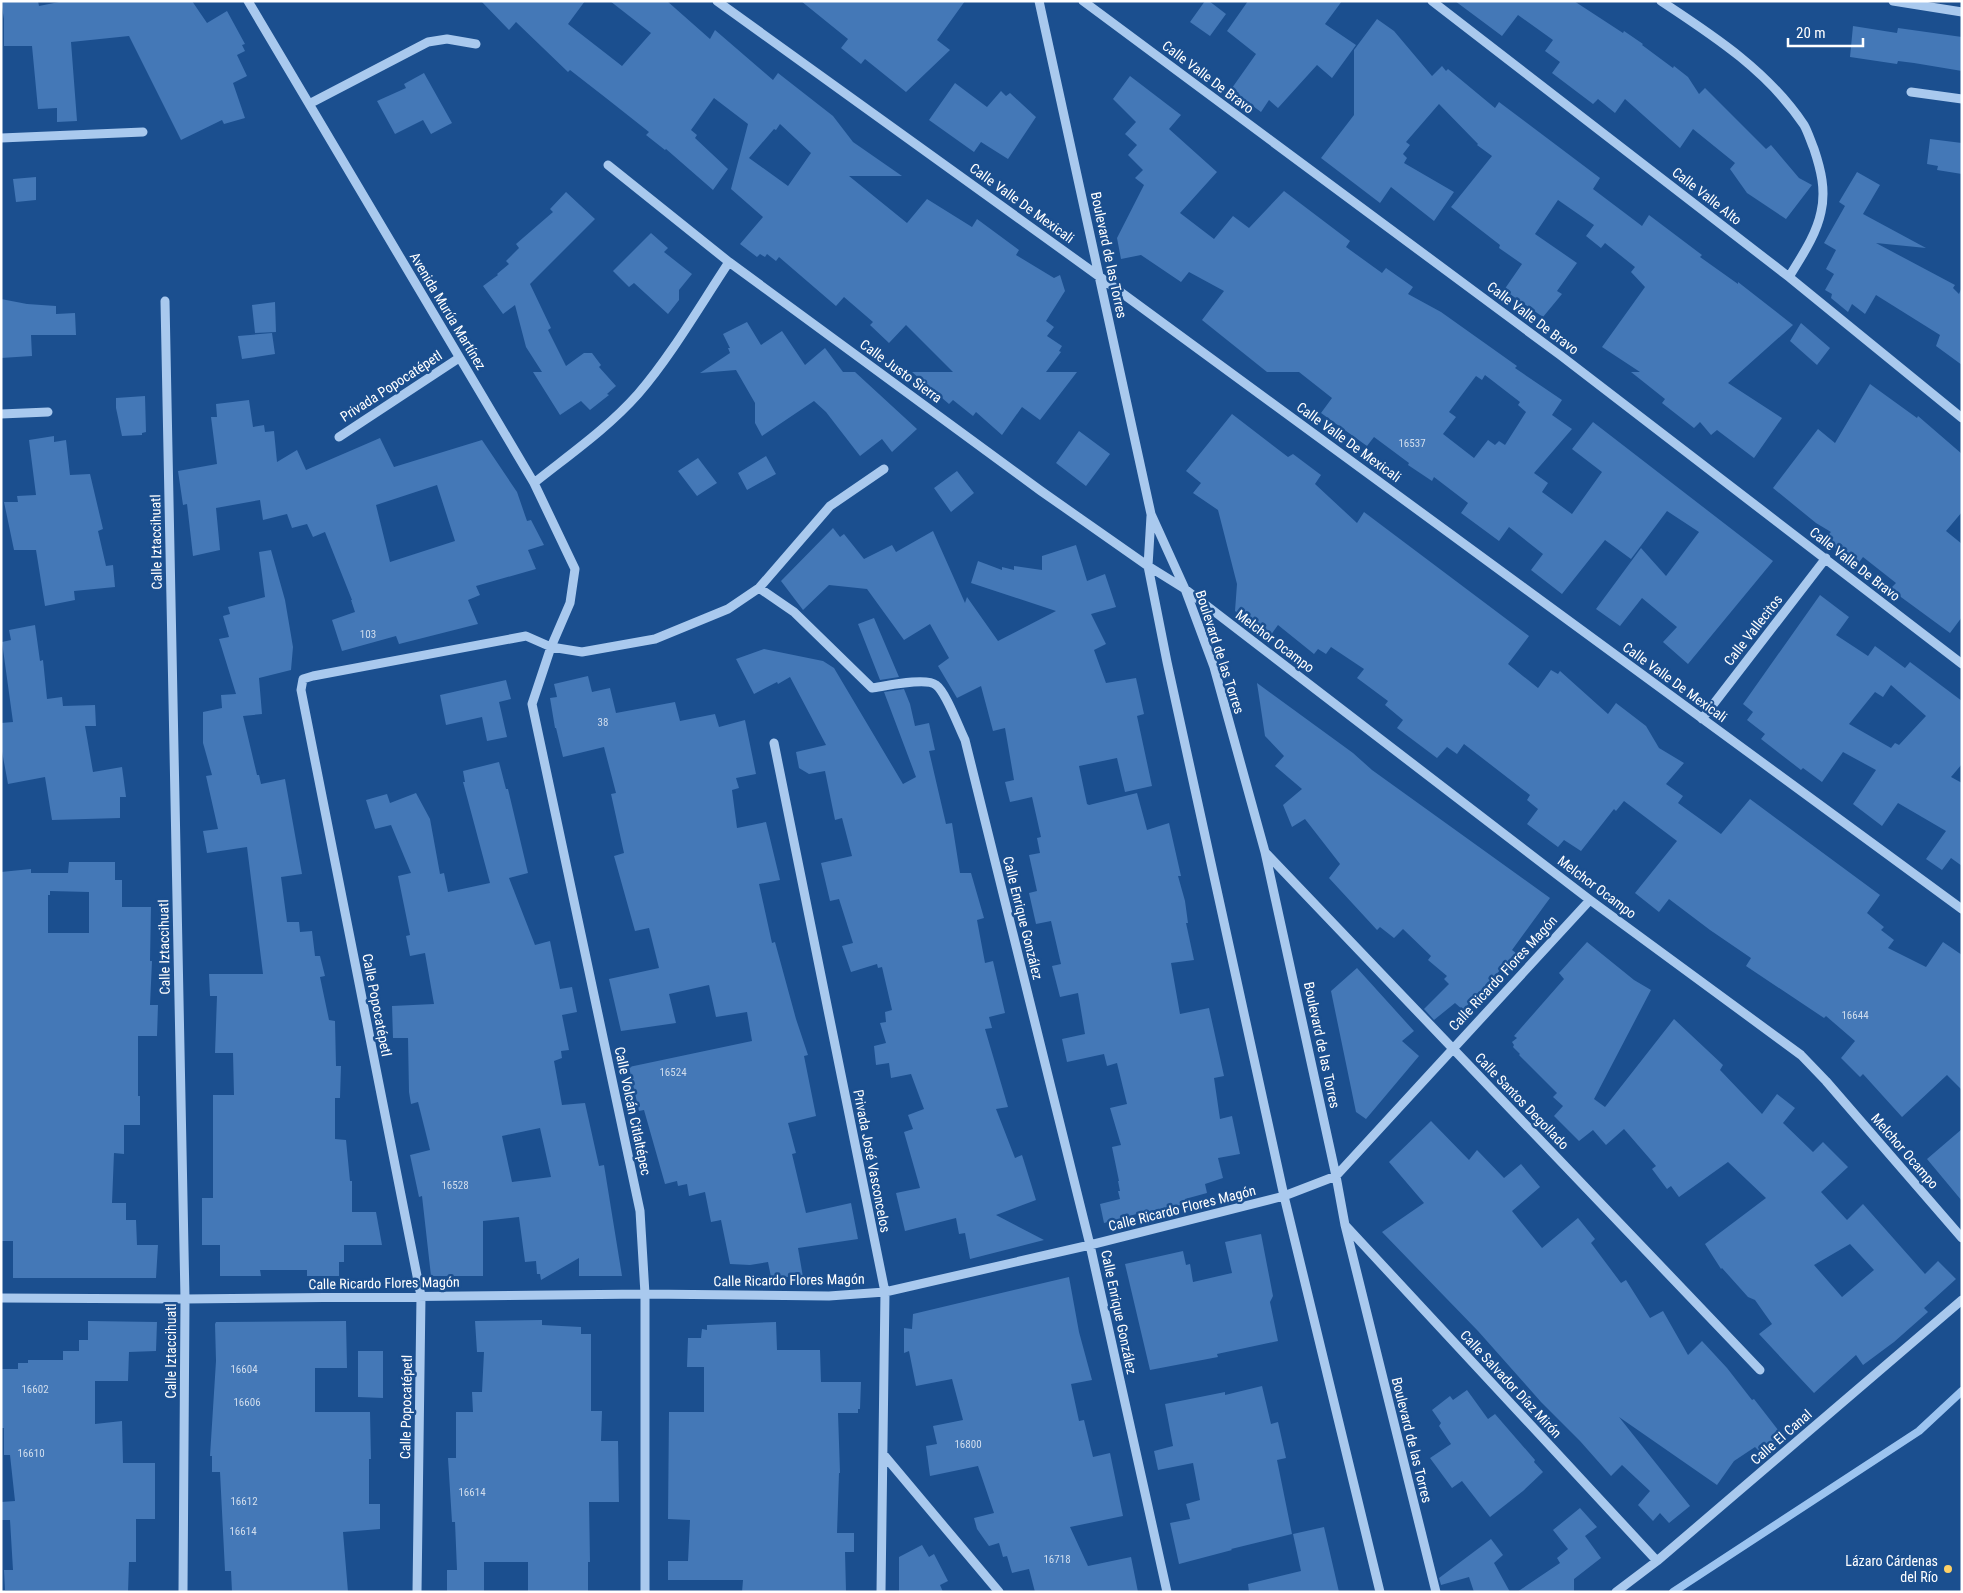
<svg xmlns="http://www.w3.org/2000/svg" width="1963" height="1593" viewBox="0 0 1963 1593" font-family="'Roboto Condensed',sans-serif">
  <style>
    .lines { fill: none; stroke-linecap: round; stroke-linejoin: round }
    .stream { stroke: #9cc4f0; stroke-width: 8 }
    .building { fill: #4478b7; fill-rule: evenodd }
    .minor { stroke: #a9c9ee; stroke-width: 9 }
    .poi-dot { fill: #ffd166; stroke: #1b4f8f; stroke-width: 2 }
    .labels { text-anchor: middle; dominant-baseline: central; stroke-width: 5; stroke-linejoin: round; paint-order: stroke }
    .number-label { font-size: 11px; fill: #d0dded }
    .street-label { font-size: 14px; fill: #fff; stroke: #1b4f8f }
    .poi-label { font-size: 14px; fill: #fff; stroke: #1b4f8f; text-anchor: end }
  </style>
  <rect width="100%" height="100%" fill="#1b4f8f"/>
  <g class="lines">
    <path class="stream" d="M1673,1592L1919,1431L1962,1391"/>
  </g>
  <path class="building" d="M1,1H38L39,6L64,1H192L207,23L227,11L245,44L242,45L245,51L237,55L247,76L233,83L245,118L224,124L222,120L181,140L129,36L71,42L77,121L57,122V108L38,109L32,46H4V19Z
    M481,1H585L568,24L622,66L651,33L610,1H667L710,39L715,30L773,80L778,73L833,116L853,142L902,176H849L907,223L927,199L972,227L977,219L1019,250L1016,255L1054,278L1060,275L1065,291L1046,321L1054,327L1047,336L1062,346L1059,351L1061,352L1046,372H1077L1040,420L1022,407L1002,435L976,412L973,416L953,400L949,404L912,372H953L906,325L889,343L870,325L873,322L844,297L836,306L779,257L776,261L767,254L765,257L760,254L757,257L740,244L763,217L731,189L748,124L714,98L691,130L697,135L695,138L728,169L713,190L666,149L665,150L646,135L649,132L606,98L570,70L568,72L516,22L509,30ZM780,124L811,153L788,186L749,158L774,129L776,130Z
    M801,1H965L937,40L950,50L906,92L865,59L861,64L841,48L848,39Z
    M1205,1H1209L1226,14L1210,36L1190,22Z
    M1248,1H1342L1325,24L1356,45L1332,78L1317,65L1278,108L1269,100L1261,112L1238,95L1239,93L1232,88L1256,54L1227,31Z
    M1455,1H1574L1623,33L1624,31L1643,44L1642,45L1673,68L1674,66L1688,77L1699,94L1705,88L1766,149L1771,145L1799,178L1812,185L1786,219L1747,193L1730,169L1735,163L1693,129L1680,148L1625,99L1615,113L1598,99L1593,104L1552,73L1560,62L1545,51L1553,40L1518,15L1502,36Z
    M1377,19L1394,31L1432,76L1442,66L1446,71L1448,69L1495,108L1499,102L1600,178L1593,189L1642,226L1649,215L1702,255L1700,257L1738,284V282L1793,325L1728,383L1782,418L1754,458L1717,430L1711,435L1700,422L1694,428L1662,403L1665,399L1631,372H1640L1602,347L1645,287L1631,272L1635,267L1605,243L1601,248L1586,236L1594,225L1558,200L1535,234L1577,263L1557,291L1562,294L1543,317L1504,290L1522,264L1499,248L1500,245L1451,207L1492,156L1477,145L1478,144L1439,104L1406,142L1410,145L1403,154L1407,158L1404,163L1454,192L1434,221L1391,187L1380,203L1321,158L1354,115V50Z
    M1853,26L1897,33L1898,28L1962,37V71L1914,63L1898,61L1897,64L1850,57Z
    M424,73L452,123L431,134L423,120L395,134L377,101L406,88L404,84Z
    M1130,76L1181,115L1169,129L1217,172L1180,213L1214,239L1233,216L1249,228L1284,191L1350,241L1346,247L1382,273L1386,268L1413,287L1408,294L1441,312L1517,366L1515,368L1562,400L1552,415L1572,429L1534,473L1548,483L1542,492L1572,514L1602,472L1572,449L1593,422L1773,561L1688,664L1663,642L1677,627L1642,598L1620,626L1596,609L1641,548L1666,576L1699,532L1667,511L1631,559L1605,540L1562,594L1531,570L1543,554L1509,527L1499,541L1461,513L1468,503L1434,477L1432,481L1408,465L1409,463L1374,437L1367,446L1321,413L1332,398L1299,372H1267L1202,320L1224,291L1189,272L1181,282L1141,255L1121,259L1117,238L1144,185L1135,178L1143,170L1128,155L1137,145L1125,134L1136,122L1113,99ZM1485,375L1520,402L1518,405L1526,412L1505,445L1499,441L1495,445L1488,440L1474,458L1443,434L1456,417L1449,412L1476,376L1482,380Z
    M955,83L987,107L1001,91L1006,96L1010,93L1036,117L1008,159L981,142L974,152L929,120Z
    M1930,139L1962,143V174L1937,170L1938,166L1927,164Z
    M1857,172L1880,185L1863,214L1926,248L1876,243L1955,285L1953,288L1959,294L1962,287V365L1936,346L1940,335L1876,295L1865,314L1852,304L1848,312L1831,298L1832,294L1825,290L1834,274L1826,269L1836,250L1824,243L1845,206L1839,202Z
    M36,177V200L16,202L13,179Z
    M566,192L595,219L530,284L551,328L548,330L566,366L584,353H592L601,365L599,367L616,386L607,394L609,395L590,410L581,401L560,415L533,372H542L526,347L515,305L503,314L483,286L498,275L497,274L509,264L506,261L519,248L516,244L553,212L550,209Z
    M651,233L668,248L664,252L692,274L679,290V300L668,314L634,283L629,287L613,271Z
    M1,299L27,304L56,306V314L75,313L76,335H31L32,356L1,358Z
    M275,302L276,332L255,333L252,305Z
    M747,322L761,345L782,331L805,365L825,348L843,372H855L917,429L892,452L882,439L860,456L826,412L814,401L762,436L755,423V403L736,370L700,373L730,353L728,348H730L723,334Z
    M1801,323L1830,348L1817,365L1790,341Z
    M272,333L275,354L242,359L238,336Z
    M1870,384L1917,418L1918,416L1962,454V512L1946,531L1962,544V617L1950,633L1890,589L1896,583L1863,557L1857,565L1824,539L1831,532L1816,523L1773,488L1818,429L1835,443Z
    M145,396L146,432L142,433V435L122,436L116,408V398Z
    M249,400L253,427L264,425L265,432L274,431L277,462L297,450L306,470L380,438L394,467L482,440L517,492L527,521L531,520L544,545L528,550L536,569L476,586L480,595L468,600L478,624L399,644L396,636L342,651L332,620L355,612L351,600H352L325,532L313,537L307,524L292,528L287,514L263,520L260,500L216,508L220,550L193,556L187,504L183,505L178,471L217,464L211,417H217L216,404ZM437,485L455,541L390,562L376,505Z
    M1232,414L1288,457L1293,454L1321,475L1315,484L1357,523L1364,512L1529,636L1508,664L1538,688L1551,670L1558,674L1560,671L1608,714L1616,703L1646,726L1659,748L1684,763L1666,784L1683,796L1678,803L1721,834L1750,799L1880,895L1867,913L1884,927L1881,930L1894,940L1888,948L1926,967L1943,942L1962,955V1090L1947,1075L1902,1117L1863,1074L1860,1077L1841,1058L1855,1041L1826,1016L1824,1018L1746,966L1751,958L1710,930L1669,899L1659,912L1635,893L1677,841L1624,801L1616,811L1614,809L1581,851L1564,840L1558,847L1527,824L1538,809L1527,800L1530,795L1464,744L1457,754L1447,747L1437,758L1397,728L1403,720L1385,705L1388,701L1357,678L1364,669L1331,647L1326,654L1318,649L1314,654L1278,625L1270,636L1235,611L1237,584L1218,510L1193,493L1201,483L1186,471Z
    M1079,431L1110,454L1086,486L1056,463Z
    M54,436V442L66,440L70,475L90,474L103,529L98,531L106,566L113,565L115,587L74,591L75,600L45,606L36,550H14L4,502H18L17,496L36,495L29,440Z
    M766,456L776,474L747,490L738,473Z
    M698,458L717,483L697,496L678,471Z
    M957,471L974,493L951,512L934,488Z
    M833,528L840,537L844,534L864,559L892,545L896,552L933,531L965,603L967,597L998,641L1056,611L971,583L978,561L1002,570V567L1014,570V566L1042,570V556L1076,545L1087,581L1105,574L1116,607L1091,614L1106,644L1094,650L1106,683L1136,678L1144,714L1137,716L1152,786L1125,792L1117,758L1079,766L1087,804L1089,805L1137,793L1147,830L1169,823L1181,876H1178L1185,901L1188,923H1186L1194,960L1171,963L1180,1014L1209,1008L1224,1076L1214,1078L1220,1119L1232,1116L1240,1154L1218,1158L1223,1178L1205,1184L1207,1193L1185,1199L1186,1204L1140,1213L1104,1223L1100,1204L1120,1199L1118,1191H1120L1118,1181H1119L1112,1147L1121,1145L1110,1108L1127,1104L1117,1063L1107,1066L1104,1054L1067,1062L1062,1039L1085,1034L1078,993L1060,997L1052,966L1061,964L1051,921L1036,924L1029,893L1037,891L1029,855L1040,853L1037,838L1041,837L1032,797L1010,802L1005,782L1014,780L1005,728L993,731L981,686L957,698L938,666L949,658L930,624L904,640L867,589L829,585L803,610L781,581Z
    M271,550L285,600L293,647L291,670L259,678L262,714L243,716L257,775H259L261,784L285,779L302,874L281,877L287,922H299L300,932L312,931L315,956H320L325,976L320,977L329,1020L335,1021L336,1066H341L340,1098H335V1139L346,1140L350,1181H352V1212H376L382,1245H344V1262H339V1276H307V1270H260L261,1276H220V1245H202V1198H213V1095H234L233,1053H215L217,996H210L209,974H263L247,847L207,853L203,831L218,829L206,776L212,775L203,743V712L222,708L221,695L236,694L219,639L229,637L223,616L230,614L228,607L265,597L259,552Z
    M1820,595L1849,617L1836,635L1868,656L1875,646L1905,668L1910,662L1962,701V764L1951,777L1962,783V866L1951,858L1942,870L1926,859L1946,831L1898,803L1882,826L1853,804L1876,770L1843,752L1822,782L1803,768L1801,770L1761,739L1765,734L1747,720L1753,712L1743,704ZM1891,685L1926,716L1899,745L1895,743L1891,748L1849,724L1875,692L1883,697Z
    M874,618L899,677L880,680L858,624Z
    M35,625L40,661L43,660L47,699L62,697L63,706L95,705L96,726H85L93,772L122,767L126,797H120V818L52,820L45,777L8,784L1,746V723L13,722L2,642L11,640L9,630Z
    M764,649L823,661L834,668L903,784L916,777L884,692L904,689L910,704L915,726L929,723L935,750L929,751L946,824L952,823L960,873H971L984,918L977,920L985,963L993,961L1005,1013L989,1017L992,1028L985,1029L1008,1107L996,1109L1015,1158L1022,1155L1036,1200L996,1215L1044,1240L970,1259L965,1233L959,1234L956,1218L905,1231L896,1193L920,1188L904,1132L913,1129L908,1115L924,1109L911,1074L891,1078L889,1063L876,1065L874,1046L886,1043L880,1023L886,1022L885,1012L892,1010L882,967L878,968L877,964L851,972L842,946L853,943L839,899L830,901L821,863L852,856L842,818L835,820L825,771L809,774L799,768L796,752L826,745L790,677L778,684L777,682L754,694L736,659Z
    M588,676L592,692L610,688L616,713L675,702L680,721L715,714L719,727L745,720L756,774L736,778L739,788L732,790L737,828L766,822L780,880L759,884L772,943L775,942L796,1019L808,1055L804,1056L816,1116L788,1123L796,1153L792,1154L806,1213L851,1203L858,1239L798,1248L803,1277H771L768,1262L750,1265L730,1264L721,1220L711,1222L705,1192L689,1196L687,1184L678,1186L677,1181L665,1184L644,1110L639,1111L629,1067L752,1041L747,1012L716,1017L709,985L669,994L676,1023L621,1031L609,979L659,968L649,928L635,931L614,856L624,853L611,794L616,793L604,747L563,757L556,728H555L550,698L557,697L554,684Z
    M506,680L511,699L499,702L507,737L487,741L482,717L446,725L440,695Z
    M1257,683L1353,753L1372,770L1550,898L1512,950L1516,953L1463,1010L1455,1003L1434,1020L1424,1009L1449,984L1444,979L1447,976L1428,960L1431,956L1403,929L1394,938L1380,927L1377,930L1329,878L1340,864L1305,819L1292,827L1283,805L1302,789L1275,766L1284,756L1265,736Z
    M499,762L506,789H508L528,873L509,878L535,945L550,941L560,989L572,987L577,1012L562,1015L569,1050L561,1051L562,1058L554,1061L562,1105L585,1103L599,1166L604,1165L622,1276H579V1258L541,1280L540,1274H537L536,1261L525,1262L519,1217L483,1221V1276H431L422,1196L419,1197L410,1155L430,1150L418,1102L411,1104L409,1092L408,1038H393L392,1006L434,1004L425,953L410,956L406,936L410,935L398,876L411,873L391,825L375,829L366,800L387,794L390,803L416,793L430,819L440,874L444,873L448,892L490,883L463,782H465L463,771ZM540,1128L551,1177L512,1182L502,1136Z
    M69,862H115V880H122V907H151L150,961H152L150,1005H158L157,1036H138V1096H140V1125H124V1154L114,1153L112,1203H126V1220H136L137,1245H158L156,1278H13V1241H1V872L31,869V873H68ZM50,891L89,892V933H48V895H50Z
    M1587,942L1634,980L1651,990L1594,1099L1605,1107L1674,1019L1723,1065L1720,1070L1762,1114L1777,1094L1795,1108L1783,1123L1813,1152L1823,1142L1848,1167L1821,1192L1847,1220L1863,1204L1925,1274L1938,1261L1956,1279L1924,1308L1928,1312L1894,1342L1863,1365L1856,1355L1814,1393L1759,1334L1772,1324L1755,1300L1748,1297L1722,1268L1721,1269L1705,1244L1766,1198L1728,1162L1679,1197L1671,1186L1667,1189L1652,1169L1656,1166L1624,1129L1606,1145L1593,1130L1579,1141L1554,1116L1563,1106L1553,1097L1557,1093L1519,1055L1520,1054L1513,1047L1514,1045L1512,1042L1517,1038L1514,1036L1564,979L1559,973ZM1850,1244L1874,1270L1842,1297L1814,1265Z
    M1357,968L1414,1031L1402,1041L1419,1056L1366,1119L1356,1112L1331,991Z
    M1431,1121L1469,1160L1477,1150L1504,1178L1521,1164L1540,1187L1512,1211L1542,1248L1578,1218L1595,1239L1591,1243L1621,1283L1626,1280L1650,1318L1663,1311L1688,1355L1702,1341L1727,1368L1752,1400L1754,1399L1785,1439L1763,1455L1755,1447L1734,1461L1717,1485L1619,1417L1690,1506L1669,1523L1660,1513L1653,1521L1638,1505L1650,1491L1622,1465L1611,1476L1580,1441L1541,1402L1478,1331L1382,1232L1424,1203L1389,1162Z
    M1962,1129V1201L1927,1159Z
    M1261,1234L1273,1296L1270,1302L1278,1341L1217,1354L1218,1357L1150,1370L1125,1264L1183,1251L1186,1265L1190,1264L1193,1282L1232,1273L1225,1242Z
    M1069,1277L1079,1332L1092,1380L1071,1384L1079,1421L1084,1420L1093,1457L1110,1453L1123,1516L1070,1527L1088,1566L1131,1557L1138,1592H1035L1029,1569L1012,1573L1007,1556L1003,1557L999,1543L989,1546L977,1529L974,1518L994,1513L978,1466L930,1476L926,1446L937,1444L933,1426L963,1420L952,1379L916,1386L909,1351L904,1353V1328L912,1329L913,1314Z
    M542,1320V1325L581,1327V1334H591V1411H602L601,1441H618L619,1502H589L590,1562H588V1592H528V1562H484V1591H447V1570H457L455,1522H452L448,1458H456V1412H473L472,1392H482L484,1352H477L475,1321Z
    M88,1321L157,1322L156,1351L129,1352L128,1381H95V1424L122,1421L123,1463H155V1519H136V1562H129L128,1592L5,1590L4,1570H13L10,1520H1V1502L15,1501L10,1455H4V1428H1V1369H18V1363H28V1360H63V1351H79V1340H88Z
    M346,1321L347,1368H315V1412H370L371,1459H369V1504H380V1529L343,1532L348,1592H232L231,1571H225L220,1472H212V1456H210L216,1361L215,1324L216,1322Z
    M776,1322L777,1350H820L821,1382H861L860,1409H858V1413H838L840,1473H839L837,1533H854V1552H845L846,1591L742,1592L743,1580H668V1561H688L690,1520L668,1519L669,1412H704V1367H687L688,1338H701L702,1329L707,1330V1325Z
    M358,1351H383V1398L358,1397Z
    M1262,1386L1271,1424L1278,1422L1286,1458L1277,1460L1292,1534L1231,1549L1232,1550L1179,1564L1170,1523L1190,1519L1186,1504L1200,1500L1193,1463L1158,1470L1154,1451L1173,1446L1165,1404L1225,1392V1395Z
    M1467,1390L1488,1419L1495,1414L1535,1460L1534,1462L1543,1472L1523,1491L1490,1517L1462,1481L1452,1488L1430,1458L1451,1444L1439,1426L1441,1423L1432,1410L1450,1396L1453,1400Z
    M1580,1508L1597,1527L1585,1536L1601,1558L1574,1579V1592H1517L1560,1563L1557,1558L1568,1549L1553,1530Z
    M1324,1527L1339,1592H1249L1248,1584L1301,1571L1293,1534Z
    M1491,1539L1503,1555L1494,1563L1510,1592H1474L1469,1577L1441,1585L1439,1578Z
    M922,1545L929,1557L934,1554L948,1581L940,1585L943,1592H899V1557Z"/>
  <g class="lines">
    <path class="minor" d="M248,1L534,483L575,569L570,603L551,647L532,704L640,1211L645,1294V1592
      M717,1L1100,277L1962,909
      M1039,1L1151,514L1185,589L1214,667L1265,852L1336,1176L1345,1225L1436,1592
      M1083,1L1560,355L1962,664
      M1432,1L1789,277L1962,418
      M1661,1C1714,36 1768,71 1804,125C1808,132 1811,142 1814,149C1821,170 1826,190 1821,212C1816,236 1801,257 1789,277
      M1893,1L1962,12
      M1911,92L1962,99
      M309,104L428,42L447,39L476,44
      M1,138L143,132
      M608,165L729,262L1041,491L1148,566L1185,589L1590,900L1801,1055L1826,1081L1962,1238
      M165,301L185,1299L183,1592
      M1,414L48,412
      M339,437L459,358
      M534,483C569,455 608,428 638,394C671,356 701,304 729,262
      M1151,516L1148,566L1167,662L1284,1196L1380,1592
      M759,588L830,506L884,469
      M1702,719L1826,558
      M774,743L885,1292L881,1592
      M1265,852L1760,1370
      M1346,1226L1657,1561
      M1,1298L185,1299L645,1294L829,1296L885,1292L1090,1245L1284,1196L1336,1176L1590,900
      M883,1454L999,1592
      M417,1592L421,1296L301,690L303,679L313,676L526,636L551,647L582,652L655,639L728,609L759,588L794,612L872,688C886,686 926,677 936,685C946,692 959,728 965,740L1090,1245L1167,1592
      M1616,1592L1657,1561L1962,1300"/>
  </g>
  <circle class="poi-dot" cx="1948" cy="1569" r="5"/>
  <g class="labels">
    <g class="number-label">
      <text x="1412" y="443">16537</text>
      <text x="368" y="634">103</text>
      <text x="603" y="722">38</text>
      <text x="1855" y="1015">16644</text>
      <text x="673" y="1072">16524</text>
      <text x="455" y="1185">16528</text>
      <text x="244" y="1369">16604</text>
      <text x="35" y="1389">16602</text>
      <text x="247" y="1402">16606</text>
      <text x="968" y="1444">16800</text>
      <text x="31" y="1453">16610</text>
      <text x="472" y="1492">16614</text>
      <text x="244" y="1501">16612</text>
      <text x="243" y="1531">16614</text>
      <text x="1057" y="1559">16718</text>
    </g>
    <g class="street-label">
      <text transform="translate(1208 77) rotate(37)">Calle Valle De Bravo</text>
      <text transform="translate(1707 196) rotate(38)">Calle Valle Alto</text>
      <text transform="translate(1022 203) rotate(36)">Calle Valle De Mexicali</text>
      <text transform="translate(1109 255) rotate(78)">Boulevard de las Torres</text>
      <text transform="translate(448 311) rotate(59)">Avenida Murúa Martínez</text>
      <text transform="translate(1533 318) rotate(37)">Calle Valle De Bravo</text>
      <text transform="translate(901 371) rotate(36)">Calle Justo Sierra</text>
      <text transform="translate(391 386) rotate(-33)">Privada Popocatépetl</text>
      <text transform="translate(1349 442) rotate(36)">Calle Valle De Mexicali</text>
      <text transform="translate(156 542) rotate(-91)">Calle Iztaccihuatl</text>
      <text transform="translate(1855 564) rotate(38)">Calle Valle De Bravo</text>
      <text transform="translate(1753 630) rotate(-52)">Calle Vallecitos</text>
      <text transform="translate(1275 641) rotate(37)">Melchor Ocampo</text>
      <text transform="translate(1220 652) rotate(72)">Boulevard de las Torres</text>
      <text transform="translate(1675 682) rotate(36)">Calle Valle De Mexicali</text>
      <text transform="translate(1597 887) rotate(37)">Melchor Ocampo</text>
      <text transform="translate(1023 918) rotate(76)">Calle Enrique González</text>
      <text transform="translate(164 947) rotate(-91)">Calle Iztaccihuatl</text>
      <text transform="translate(1503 973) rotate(-47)">Calle Ricardo Flores Magón</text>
      <text transform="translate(377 1005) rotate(79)">Calle Popocatépetl</text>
      <text transform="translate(1322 1045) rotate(78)">Boulevard de las Torres</text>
      <text transform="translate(1522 1101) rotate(46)">Calle Santos Degollado</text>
      <text transform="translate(633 1111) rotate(78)">Calle Volcán Citlaltépec</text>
      <text transform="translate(1905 1151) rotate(49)">Melchor Ocampo</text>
      <text transform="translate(872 1161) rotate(79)">Privada José Vasconcelos</text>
      <text transform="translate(1182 1208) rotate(-14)">Calle Ricardo Flores Magón</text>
      <text transform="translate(789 1280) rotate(-1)">Calle Ricardo Flores Magón</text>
      <text transform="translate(384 1283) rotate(-1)">Calle Ricardo Flores Magón</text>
      <text transform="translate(1119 1312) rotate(78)">Calle Enrique González</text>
      <text transform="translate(171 1351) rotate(-90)">Calle Iztaccihuatl</text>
      <text transform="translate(1511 1384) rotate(47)">Calle Salvador Díaz Mirón</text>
      <text transform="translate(406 1407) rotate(-89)">Calle Popocatépetl</text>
      <text transform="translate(1781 1437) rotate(-41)">Calle El Canal</text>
      <text transform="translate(1412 1440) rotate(76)">Boulevard de las Torres</text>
    </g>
    <g class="poi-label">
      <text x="1938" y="1561">Lázaro Cárdenas<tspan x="1938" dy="16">del Río</tspan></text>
    </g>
  </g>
  <rect width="1963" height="1593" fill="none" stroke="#ffffff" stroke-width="5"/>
  <path d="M1788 38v8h75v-8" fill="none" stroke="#ffffff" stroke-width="2.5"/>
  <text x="1796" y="38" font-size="15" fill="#ffffff" stroke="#1b4f8f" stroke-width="4" paint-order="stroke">20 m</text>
</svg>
